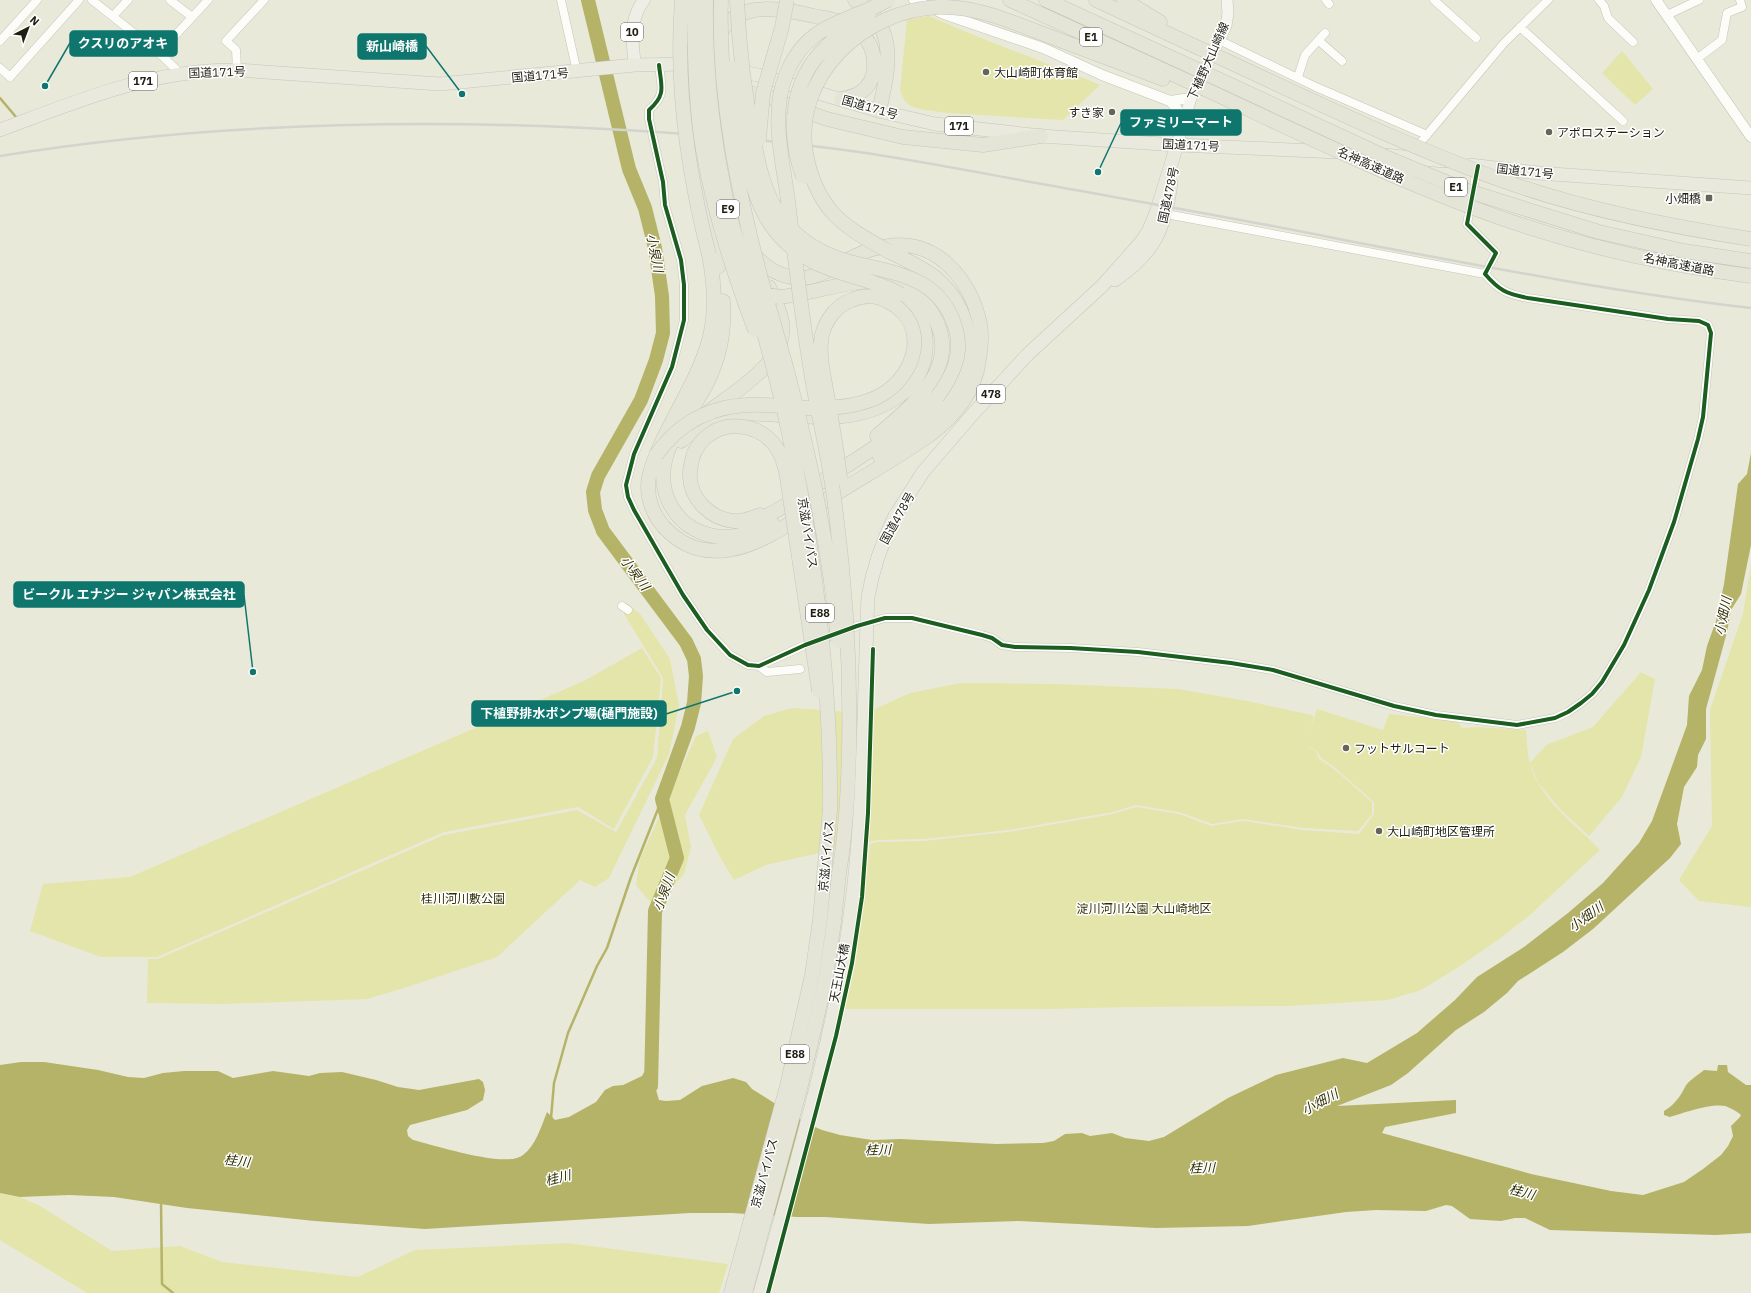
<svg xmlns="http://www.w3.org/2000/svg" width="1751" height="1293" viewBox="0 0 1751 1293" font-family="'IBM Plex Sans','Noto Sans JP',sans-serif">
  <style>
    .green { fill: #e4e5aa }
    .water { fill: #b4b367 }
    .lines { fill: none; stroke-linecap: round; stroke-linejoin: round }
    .stream { stroke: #b4b367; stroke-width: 2.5 }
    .river { stroke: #b4b367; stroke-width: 14 }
    .minor-casing { stroke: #c5c5b8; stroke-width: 9 }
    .tertiary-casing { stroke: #c5c5b8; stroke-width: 11 }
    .secondary-casing { stroke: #c5c5b8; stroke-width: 12 }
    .primary-casing { stroke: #c6c6be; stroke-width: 13 }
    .trunk-casing { stroke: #c6c6be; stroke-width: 14 }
    .motorway-casing { stroke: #c6c6be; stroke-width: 15 }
    .minor { stroke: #fcfcf9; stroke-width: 8 }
    .tertiary { stroke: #fcfcf9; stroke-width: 10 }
    .secondary { stroke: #f5f5ef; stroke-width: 11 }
    .primary { stroke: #eeeee6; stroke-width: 12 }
    .trunk { stroke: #e9e9de; stroke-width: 13 }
    .motorway { stroke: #e4e4d7; stroke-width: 14 }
    .rail { stroke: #d4d4cf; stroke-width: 2.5 }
    .trunk-bridge-casing { stroke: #c6c6be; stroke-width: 14; stroke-linecap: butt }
    .motorway-bridge-casing { stroke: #c6c6be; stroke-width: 15; stroke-linecap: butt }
    .trunk-bridge { stroke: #e9e9de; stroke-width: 13 }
    .motorway-bridge { stroke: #e4e4d7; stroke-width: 14 }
    .cycleway-casing { stroke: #fff; stroke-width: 6 }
    .cycleway { stroke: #1b5e20; stroke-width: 4 }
    .poi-dot { fill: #656558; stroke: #fff; stroke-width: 1.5 }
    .labels { text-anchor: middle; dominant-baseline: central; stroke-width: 3; stroke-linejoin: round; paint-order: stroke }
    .shield { fill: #fff; stroke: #62625a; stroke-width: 1 }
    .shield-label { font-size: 11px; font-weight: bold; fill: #1e1e13 }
    .street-label { font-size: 12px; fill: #1e1e13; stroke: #fff }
    .poi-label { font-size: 12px; fill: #1e1e13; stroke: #fff; text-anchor: start }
    .park-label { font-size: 12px; fill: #313004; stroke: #fff }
    .water-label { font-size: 13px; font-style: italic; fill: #313105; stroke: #fff }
    .leader { fill: none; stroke: #0f766e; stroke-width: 1.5 }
    .callout-dot { fill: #0f766e; stroke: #fff; stroke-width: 1.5 }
    .callout { fill: #0f766e; stroke: #0f766e; stroke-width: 1.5 }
    .callout-label { font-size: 13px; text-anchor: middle; font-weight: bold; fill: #fff }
  </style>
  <rect width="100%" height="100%" fill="#e9e9d9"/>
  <path class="green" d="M929,16C985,41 1043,61 1100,85L1063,120L948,113L919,109L909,105L905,101L900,91L907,20Z
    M1622,51L1653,89L1635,105L1602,73Z
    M1751,564V907L1699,901L1679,880L1712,826L1710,710L1743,614Z
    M627,603L640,614L670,659L679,705L669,754L609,878L595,887L580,880L497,957L401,989L367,999L222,1004L147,1003L148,959H158L444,835L577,810L616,832L657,758L663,678L624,614Z
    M642,648L661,678L653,757L614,829L578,807L444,832L157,957H101L30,931L43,884L130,877L584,681Z
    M1641,672L1655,679L1641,757L1622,797L1589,836L1560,809L1539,784L1530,763L1546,745L1593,727Z
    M961,683L1054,684L1178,689L1247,701L1311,715L1314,717L1308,739L1309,748L1316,751L1319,759C1338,770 1355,788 1372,802V814L1358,831L1304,828L1243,819L1212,824L1179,812L1136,805L1113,812L1008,830L924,839L877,840L766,865L734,880L720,857L699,815L733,739L764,716L792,708L866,713L910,693Z
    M1317,709L1383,730L1389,714L1457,721L1462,728L1479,727L1526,730C1527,740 1527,753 1530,763C1539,800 1576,824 1600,850L1531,914L1499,939L1457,968L1421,990L1388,1000L1288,1006L1130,1007L1045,1009H845L855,966L870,844L877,842L923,841L1008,832L1113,814L1136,807L1179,814L1211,826L1243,821L1303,830L1359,834L1374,814V802L1333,766L1321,758L1317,751L1309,747L1308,739Z
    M708,731L717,757L685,815L691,847L684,874L665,895L651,903L636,885L640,859L696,736Z
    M0,1193L20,1197L40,1206L112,1251L180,1246L222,1262L358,1277L415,1250L567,1243L728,1264L719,1293H87L0,1240Z"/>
  <path class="water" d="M1751,453V545L1741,594L1731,610L1727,632L1706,709V739L1698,755L1697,767L1684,787L1677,824L1681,844L1670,858L1593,929L1563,952L1518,981L1507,993L1484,1012L1456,1030L1408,1073L1391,1085L1337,1106L1456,1100V1113L1385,1127L1382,1133L1531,1174L1611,1191L1643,1195L1684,1182L1703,1169L1721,1155L1728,1146L1733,1136L1731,1126L1740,1117L1741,1115C1738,1112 1729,1107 1725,1106C1711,1103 1683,1113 1670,1117L1664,1115V1111C1674,1105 1680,1097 1685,1087C1688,1081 1698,1075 1704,1070L1717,1071L1718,1065H1727L1728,1072L1746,1085H1751V1233L1716,1235L1550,1230L1525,1218H1515L1501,1221L1470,1219L1452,1206L1446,1205L1426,1211L1376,1210L1346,1212L1248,1226L1156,1228L1019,1221L929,1224L825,1217H797L732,1213H690L425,1229L315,1221L187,1208L114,1197L69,1195L20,1197L0,1193V1065L21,1062H44L98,1070L128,1077L144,1078L163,1073L184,1071H218L233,1078L273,1071L309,1076L320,1073L342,1072L376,1080L398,1087L419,1090L479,1079L483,1082L485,1090L483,1100L467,1110L410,1125L407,1130L408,1136L413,1140C434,1145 507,1169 523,1155C536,1145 541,1127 547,1112L555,1120L569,1117L596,1102L605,1090L613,1086L623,1085L642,1076L647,1067L656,1068V1090L659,1100L666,1101L680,1100L702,1086L733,1078L746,1082L752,1089L806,1123L822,1130L840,1135L872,1140L901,1139L996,1144L1043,1143L1054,1141L1065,1134L1082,1133L1090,1136L1112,1133L1125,1138L1149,1141L1164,1137L1228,1098L1276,1075L1343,1058L1367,1063L1417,1033L1455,1000L1477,977L1524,947L1568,913L1603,883L1639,843L1652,821L1687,725L1689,696L1702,670L1707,646L1716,621L1724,584L1738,484L1747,474Z"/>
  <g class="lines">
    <path class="stream" d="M0,98L16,117
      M551,1118L554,1083L568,1033L597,966L607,948L631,877L662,799
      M161,1201L162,1284L173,1293"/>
    <path class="river" d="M588,0L629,169L645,208L655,248L662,296L663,333L656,360L641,400L598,476L593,492L595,510L603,531L686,642L694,659L696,676L694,703L688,727L662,799L677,858L655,911L651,1086"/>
    <g class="minor-casing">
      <path id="minor" d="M92,0L159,53L181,74
        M170,0L192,17
        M561,0L577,72
        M1326,0L1329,4
        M1434,0L1476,38
        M1599,0L1604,6L1608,18L1633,42
        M1667,15L1699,0
        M113,16L128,0
        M1520,27L1623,121
        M1219,40L1316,87L1427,135
        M0,41L37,0
        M1319,41L1342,61
        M159,53L208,0
        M1698,58L1722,40L1727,13L1742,7L1740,0
        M659,65C661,86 667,94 649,110V119L663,182L665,205L681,260L684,285V320L672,367L634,454L626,485L628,497L634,510L683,595L707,630L730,655L748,665L759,666L805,645L857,626L885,618H912L982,635L992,638L1002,645L1015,647L1070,648L1138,652L1231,663L1273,670L1394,706L1436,715L1517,725L1555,718L1568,712L1581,703L1592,694L1602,682L1624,645L1649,590L1674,522L1698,439L1703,417L1711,333L1708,325L1699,321L1668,319L1528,298C1506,294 1499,290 1485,274L1496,253L1467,224L1477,169
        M0,68L10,77L79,0
        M237,70L236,50L226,41L264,0
        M1298,77L1305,55L1325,33
        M1415,149L1504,43L1548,0
        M1166,214L1485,274
        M622,606L628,610
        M759,666L767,672L800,669"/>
    </g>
    <g class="tertiary-casing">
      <path id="tertiary" d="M914,0L944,14L1043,48L1102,75L1170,101L1191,98
        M1656,0L1751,137
        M1170,101L1177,109L1184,122"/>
    </g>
    <g class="secondary-casing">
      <path id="secondary" d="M1177,145L1191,98L1226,26L1228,13L1227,0"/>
    </g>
    <g class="primary-casing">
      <path id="primary" d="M635,65C632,43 629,19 644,0"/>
    </g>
    <g class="trunk-casing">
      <path id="trunk" d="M0,130C77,101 153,69 237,70L440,84L635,65L687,64L712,66L758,75L879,111L935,124L1041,136L1177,145L1339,152
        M1384,155L1444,161
        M1470,165L1538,173L1751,188
        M1115,280C1154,253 1165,230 1171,183
        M895,516L923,472L972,415L1027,355L1102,286L1142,241L1149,230L1156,213L1177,145"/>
    </g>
    <g class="motorway-casing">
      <path id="motorway" d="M855,0C899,27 889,68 879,111
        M1010,0L1172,74
        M1046,0L1179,61
        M1096,0L1188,43
        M1124,0L1160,22
        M1033,30L1163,79
        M713,48C729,0 771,6 814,16C830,19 849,21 861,33C877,48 880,79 861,92C855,96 848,98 841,99
        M719,142L722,116L726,108L733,101L746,95L754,94L770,97L787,105L827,119L903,137L983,145L1041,136
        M700,167L718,267
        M709,255C723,326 707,355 675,416C665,435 654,456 649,477C645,497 654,519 669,532C685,547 705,553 727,550C763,546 803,514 834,495C866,475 900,456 931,434C955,415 975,392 979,360C981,348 982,336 980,324C971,278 933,235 883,247C875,248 867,250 860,254C841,262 823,277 801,278C781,278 765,268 752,252
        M780,297C811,294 858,277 886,282C905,285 922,297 932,313C965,367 912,405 877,436
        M723,301C725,328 720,356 708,381C690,419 649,454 668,500C674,513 683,524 696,530C721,543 748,536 772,523
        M707,413C734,392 789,361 782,322C780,310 774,298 769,287
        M681,441C696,428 709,419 728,415C745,412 760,414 777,415C820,418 863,422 900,395C913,386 923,371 925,355C929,329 919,311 900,294
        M694,453C692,461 689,469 690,477C691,500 711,519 734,521C743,522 752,518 760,515
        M880,457C906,439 938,419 956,391C979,353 969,306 936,278C922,267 904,259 888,251
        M753,522C778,512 801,495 824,480C863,455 904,431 937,397
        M731,1293L787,1086L812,975L820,919L830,809
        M745,1293L800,1089L814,1030L826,977L834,922L839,873"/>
    </g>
    <use href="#minor" class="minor"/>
    <use href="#tertiary" class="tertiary"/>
    <use href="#secondary" class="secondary"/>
    <use href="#primary" class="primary"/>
    <use href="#trunk" class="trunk"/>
    <use href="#motorway" class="motorway"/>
    <path class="rail" d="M0,156C178,127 360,120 540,126C647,130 753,137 859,152C920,161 981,173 1042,184C1141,202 1241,219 1339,239C1476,265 1613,292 1751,308"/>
    <g class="trunk-bridge-casing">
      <path id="trunk-bridge" d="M760,1293C793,1172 832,1047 849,923C865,815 863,706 868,597C873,568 882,542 895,516"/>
    </g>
    <g class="motorway-bridge-casing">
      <path id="motorway-bridge" d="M682,0C675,86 688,173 709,255
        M695,0C694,46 695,91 701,137C711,203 731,267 755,330
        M706,0C705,58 710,112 720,168C723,182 725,196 728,209C747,279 771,348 786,420C815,549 831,676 830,809
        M721,0C718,95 737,188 761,279C771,315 782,350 791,386C813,470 830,555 838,641
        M737,0C739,45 744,91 753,135C758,164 764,193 781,217C799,242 826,256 854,263C899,274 942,278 956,330C963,355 952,377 937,397
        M1188,43C1298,93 1407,148 1521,187C1596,212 1673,227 1751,239
        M1179,61L1397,162L1468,191L1599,232L1684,251L1751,261
        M731,68C734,90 739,112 742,134C752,187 759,233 812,261C840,276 872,278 900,294
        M1172,74C1280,123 1386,177 1498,217C1580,246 1665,265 1751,276
        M759,139L763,93L782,27L787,0
        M803,177C787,132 790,81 826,47C838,34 853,25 868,15
        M888,251C868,240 847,229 831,211C818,195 810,175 806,154C793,75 864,10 939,7C971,6 1003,18 1033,30
        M757,293L780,297
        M694,453C697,448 700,442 705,438C726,419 760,424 776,447C785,460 787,476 789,491L819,691
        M656,455C683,417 720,402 766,405C786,406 806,409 826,408C847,407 869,404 886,392C919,369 928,321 887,301C877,295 864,295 852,300C837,305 826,319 822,335C818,354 824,376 827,395C832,423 837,450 840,478
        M839,873C846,833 848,793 849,752C851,662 845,573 832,484C827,449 818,414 812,378C802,319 795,260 788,201C783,161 770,114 786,75C807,22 846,24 888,0"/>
    </g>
    <use href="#trunk-bridge" class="trunk-bridge"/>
    <use href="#motorway-bridge" class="motorway-bridge"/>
    <g class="cycleway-casing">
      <path id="cycleway" d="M659,65C661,86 667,94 649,110V119L663,182L665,205L681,260L684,285V320L672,367L634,454L626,485L628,497L634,510L683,595L707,630L730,655L748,665L759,666L805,645L857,626L885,618H912L982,635L992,638L1002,645L1015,647L1070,648L1138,652L1231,663L1273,670L1394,706L1436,715L1517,725L1555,718L1568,712L1581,703L1592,694L1602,682L1624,645L1649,590L1674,522L1698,439L1703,417L1711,333L1708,325L1699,321L1668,319L1528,298C1506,294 1499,290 1485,274L1496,253L1467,224L1478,166
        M768,1293L836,1036L852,963L862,897L868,813L873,649"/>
    </g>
    <use href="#cycleway" class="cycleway"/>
  </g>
  <g class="poi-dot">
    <circle cx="986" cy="72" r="4"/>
    <circle cx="1112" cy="112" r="4"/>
    <circle cx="1549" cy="132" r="4"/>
    <rect x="1705" y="194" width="8" height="8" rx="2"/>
    <circle cx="1346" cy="748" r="4"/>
    <circle cx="1379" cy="831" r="4"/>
  </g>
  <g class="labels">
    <g class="shield">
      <rect x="621" y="23" width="22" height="18" rx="3"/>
      <rect x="1080" y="28" width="22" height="18" rx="3"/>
      <rect x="129" y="72" width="28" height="18" rx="3"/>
      <rect x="945" y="117" width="28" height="18" rx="3"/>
      <rect x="1445" y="178" width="22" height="18" rx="3"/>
      <rect x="717" y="200" width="22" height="18" rx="3"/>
      <rect x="977" y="385" width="28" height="18" rx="3"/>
      <rect x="806" y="604" width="28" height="18" rx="3"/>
      <rect x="781" y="1045" width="28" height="18" rx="3"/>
    </g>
    <g class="shield-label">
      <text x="632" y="32">10</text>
      <text x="1091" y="37">E1</text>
      <text x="143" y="81">171</text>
      <text x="959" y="126">171</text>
      <text x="1456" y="187">E1</text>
      <text x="728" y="209">E9</text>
      <text x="991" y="394">478</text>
      <text x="820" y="613">E88</text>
      <text x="795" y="1054">E88</text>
    </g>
    <g class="street-label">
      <text transform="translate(1208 61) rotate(-66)">下植野大山崎線</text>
      <text transform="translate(217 72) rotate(-2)">国道171号</text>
      <text transform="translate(540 75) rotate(-5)">国道171号</text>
      <text transform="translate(870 107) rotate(16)">国道171号</text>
      <text transform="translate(1191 145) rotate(3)">国道171号</text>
      <text transform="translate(1371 165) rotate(24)">名神高速道路</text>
      <text transform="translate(1525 171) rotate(6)">国道171号</text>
      <text transform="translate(1168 195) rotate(-78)">国道478号</text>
      <text transform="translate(1679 264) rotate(11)">名神高速道路</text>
      <text transform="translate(897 518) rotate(-61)">国道478号</text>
      <text transform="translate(808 533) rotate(81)">京滋バイパス</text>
      <text transform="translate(826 856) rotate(-85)">京滋バイパス</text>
      <text transform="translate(839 973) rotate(-79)">天王山大橋</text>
      <text transform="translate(764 1173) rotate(-75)">京滋バイパス</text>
    </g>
    <g class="poi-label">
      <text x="994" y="72">大山崎町体育館</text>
      <text x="1104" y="112" text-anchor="end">すき家</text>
      <text x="1557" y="132">アポロステーション</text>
      <text x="1701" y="198" text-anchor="end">小畑橋</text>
      <text x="1354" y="748">フットサルコート</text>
      <text x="1387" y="831">大山崎町地区管理所</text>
    </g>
    <g class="park-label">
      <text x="463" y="898">桂川河川敷公園</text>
      <text x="1144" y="908">淀川河川公園 大山崎地区</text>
    </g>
    <g class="water-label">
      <text transform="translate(655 253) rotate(79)">小泉川</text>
      <text transform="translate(635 573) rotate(53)">小泉川</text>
      <text transform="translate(1723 616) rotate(-79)">小畑川</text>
      <text transform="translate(664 892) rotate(-70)">小泉川</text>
      <text transform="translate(1586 917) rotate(-36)">小畑川</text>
      <text transform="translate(1320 1102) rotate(-28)">小畑川</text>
      <text transform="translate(878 1150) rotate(-1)">桂川</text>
      <text transform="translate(237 1161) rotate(6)">桂川</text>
      <text transform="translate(1202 1168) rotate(-1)">桂川</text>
      <text transform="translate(558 1178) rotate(-14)">桂川</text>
      <text transform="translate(1522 1192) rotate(15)">桂川</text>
    </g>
  </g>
  <path class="leader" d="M45 86L70 43M462 94L426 46M1098 172L1121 123M253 672L244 595M737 691L666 714"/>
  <g class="callout-dot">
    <circle cx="45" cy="86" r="4"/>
    <circle cx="462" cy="94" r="4"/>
    <circle cx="1098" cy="172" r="4"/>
    <circle cx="253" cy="672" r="4"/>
    <circle cx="737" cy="691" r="4"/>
  </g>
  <g class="callout">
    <rect x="70" y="31" width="107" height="25" rx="4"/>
    <rect x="358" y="34" width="68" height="25" rx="4"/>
    <rect x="1121" y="110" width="120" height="25" rx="4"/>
    <rect x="14" y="582" width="230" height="25" rx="4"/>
    <rect x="472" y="701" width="194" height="25" rx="4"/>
  </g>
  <g class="callout-label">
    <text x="123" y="48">クスリのアオキ</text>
    <text x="392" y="51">新山崎橋</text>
    <text x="1181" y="127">ファミリーマート</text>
    <text x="129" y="599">ビークル エナジー ジャパン株式会社</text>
    <text x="569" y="718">下植野排水ポンプ場(樋門施設)</text>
  </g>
  <g transform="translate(28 28) rotate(42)" stroke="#ffffff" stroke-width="3" paint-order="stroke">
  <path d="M0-3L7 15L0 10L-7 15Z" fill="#1e1e13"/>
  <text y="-6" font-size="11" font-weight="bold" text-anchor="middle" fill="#1e1e13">N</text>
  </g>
</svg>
